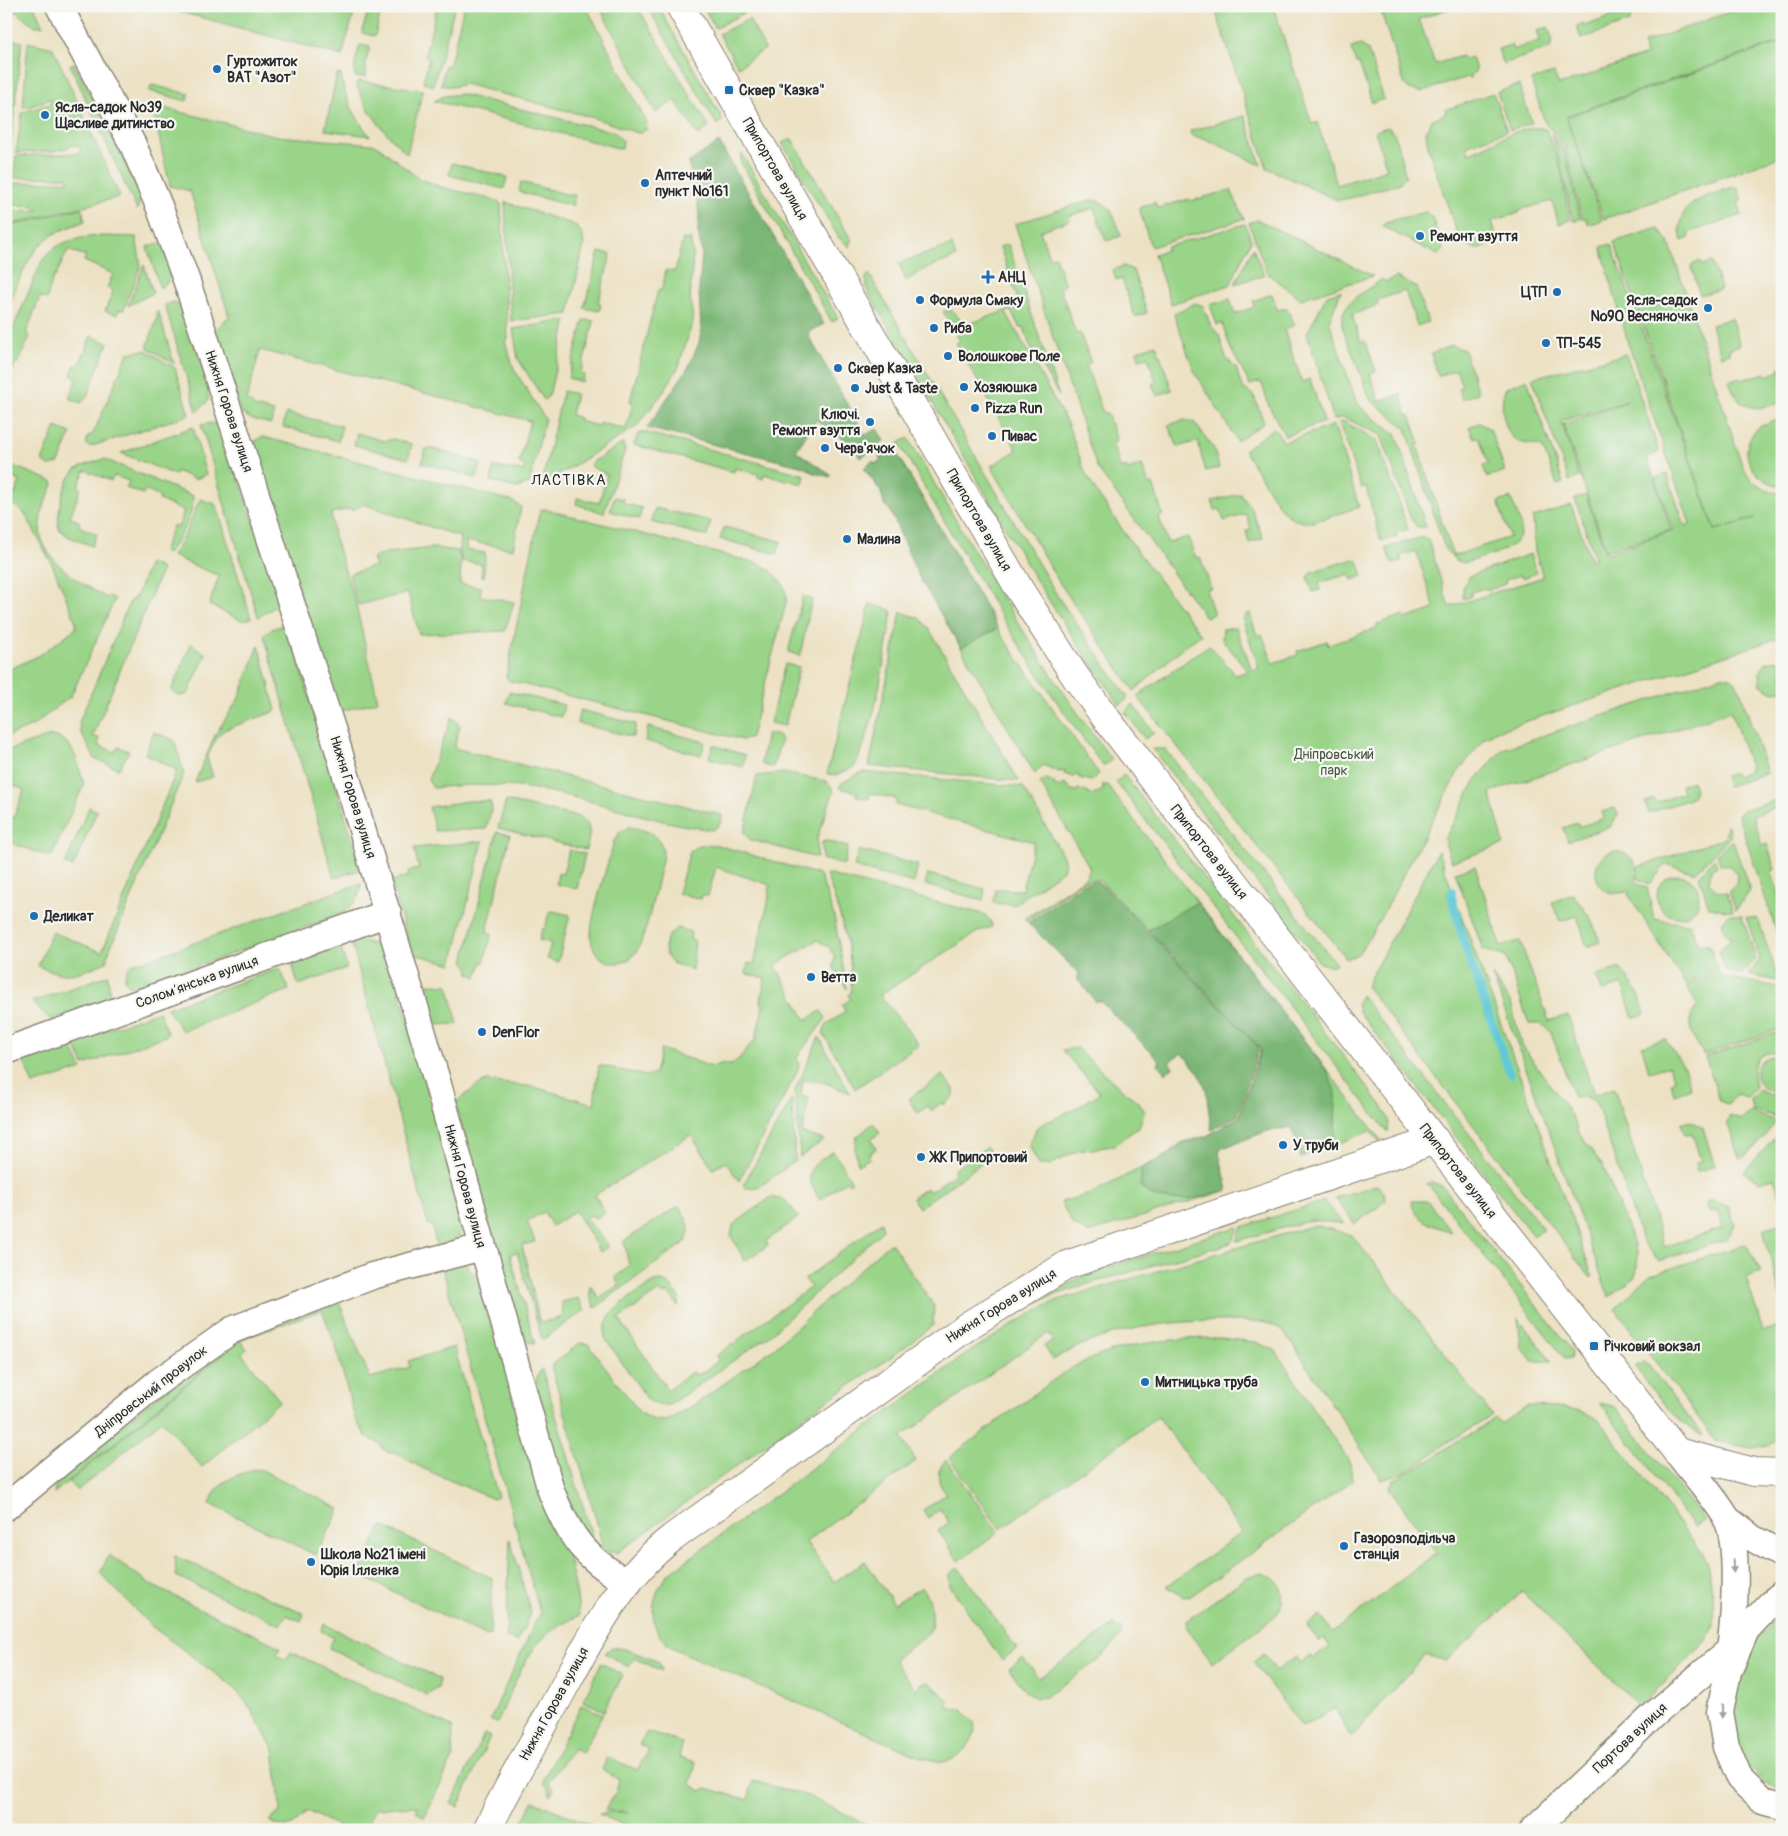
<svg xmlns="http://www.w3.org/2000/svg" width="1788" height="1836" viewBox="0 0 1788 1836" font-family="Pangolin,sans-serif">
  <style>
    .green { fill: #99d488; stroke: #62805a }
    .forest { fill: #7ab674; stroke: #527050 }
    .lines { fill: none; stroke-linecap: round; stroke-linejoin: round }
    .stream { stroke: #5ec9d7; stroke-width: 8 }
    .minor-casing { stroke: #8c8677; stroke-width: 29 }
    .tertiary-casing { stroke: #8c8677; stroke-width: 30 }
    .secondary-casing { stroke: #8c8677; stroke-width: 30 }
    .minor { stroke: #fff; stroke-width: 26 }
    .tertiary { stroke: #fff; stroke-width: 28 }
    .secondary { stroke: #fff; stroke-width: 28 }
    .oneway { fill: #a0a0a0 }
    .poi-dot { fill: #1f6fb2; stroke: #f6f6f2; stroke-width: 2 }
    .labels { text-anchor: middle; dominant-baseline: central; stroke-width: 4.5; stroke-linejoin: round; paint-order: stroke }
    .poi-label { font-size: 14px; font-weight: bold; fill: #2b2b2b; stroke: #f6f6f2; text-anchor: start }
    .street-label { font-size: 14px; fill: #2b2b2b; stroke: #f6f6f2 }
    .park-label { font-size: 14px; fill: #465542; stroke: #f6f6f2 }
    .neighbourhood-label { font-size: 15px; letter-spacing: 1px; fill: #2b2b2b; stroke: #f6f6f2 }
  </style>
  <rect width="100%" height="100%" fill="#f6f6f2"/>
  <filter id="ink" filterUnits="userSpaceOnUse"><feTurbulence type="fractalNoise" baseFrequency=".02" numOctaves="2"/><feDisplacementMap in="SourceGraphic" scale="10" xChannelSelector="R" yChannelSelector="G"/><feConvolveMatrix kernelMatrix="1 2 1 2 8 2 1 2 1" color-interpolation-filters="sRGB"/></filter>
  <filter id="wash" filterUnits="userSpaceOnUse"><feTurbulence type="fractalNoise" baseFrequency=".0096" numOctaves="4" result="noise"/><feDisplacementMap in="SourceGraphic" scale="20" xChannelSelector="R" yChannelSelector="G"/><feGaussianBlur stdDeviation="1.12" result="paint"/><feColorMatrix in="noise" values="0 0 0 0 0 0 0 0 0 0 0 0 0 0 0 0 0 1.4 0 .05"/><feComposite in="paint" operator="in"/></filter>
  <g filter="url(#wash)">
    <rect width="100%" height="100%" fill="#ece1c3"/>
    <path class="green" d="M8,6H34L43,26H35Z
      M159,6H356L342,56Z
      M369,6H382L375,36L362,33Z
      M437,6H455L433,86L423,82L429,58L425,56Z
      M464,6H586L647,123L646,130L638,133L591,117L464,84L453,87L441,85L445,65L449,66L450,64Z
      M599,6H637L709,127L698,135L675,100L656,113Z
      M647,6H658L723,120L717,125Z
      M703,6H741L744,13L715,28Z
      M1214,6H1273L1312,124L1317,122L1337,185L1387,169L1375,131L1388,127L1395,135L1406,177L1400,183L1350,198L1337,200L1267,168Z
      M1379,6H1456L1419,19L1435,64L1462,56L1465,59L1472,57L1476,70L1469,79L1468,77L1420,92L1409,89L1404,83Z
      M1617,6H1629L1632,15L1629,22L1581,39L1577,26L1583,23L1584,26L1619,14Z
      M1746,6H1782V41L1566,116L1602,220L1589,225L1586,218L1582,219L1565,146L1545,123L1531,80L1554,73L1559,85L1646,55L1643,43Z
      M749,19L765,49L738,67L719,34Z
      M1548,27L1553,41L1550,48L1503,64L1498,49L1511,45L1513,50L1540,40L1537,31Z
      M6,38L22,42L6,190Z
      M28,42L53,48L120,197L9,225L10,211L38,210L33,206L11,205L13,183L68,181L67,177L13,178L16,156L81,153L79,146L71,145L67,148L53,151L16,153L22,113L52,103L50,99L29,107H23Z
      M1782,42V156L1604,219L1566,117Z
      M360,45L370,47L366,61V77H355V63Z
      M1361,45L1368,50L1384,99L1372,103L1359,63H1356L1351,48Z
      M74,63L138,188L140,201L137,210L70,65Z
      M337,74L341,75C344,97 356,119 370,136L325,130Z
      M359,81L423,90L407,154C385,133 366,112 356,83Z
      M152,85L189,94L187,101L149,91Z
      M1519,85L1532,123L1510,130L1497,92Z
      M1493,93L1507,131L1466,146L1469,153C1493,145 1518,123 1546,129L1560,166L1570,220L1559,224L1552,201L1519,210V213L1492,221L1498,242L1476,249L1461,242L1458,236L1428,148L1426,132L1431,120L1446,113L1445,110Z
      M460,94L614,132L623,141L622,149L434,101L444,96Z
      M152,105L277,136L372,144L378,146L418,178L441,187L498,201L501,204L508,339L505,341L514,369L545,419L529,484L517,488L491,481L494,467L523,471L525,466L519,463L530,421L260,350L247,399L255,407L274,412L271,424L251,419L241,413L215,331L229,316L190,191L170,186Z
      M1245,116L1261,165L1206,139L1191,136L1190,131Z
      M1551,133L1563,148L1566,157L1580,219L1573,221L1561,166Z
      M792,139L852,241L849,243L850,247L839,238L782,143Z
      M742,154L838,318L832,322L740,161Z
      M452,163L507,177L504,189L449,175Z
      M521,182L569,195H575L572,206L519,192Z
      M1737,186L1742,201L1738,202L1742,215L1688,233L1689,238L1682,241C1671,201 1709,196 1737,186Z
      M1231,190L1244,219L1151,247L1139,208L1155,202L1157,208L1189,199L1190,201Z
      M1090,200C1112,200 1115,219 1121,236L1106,241L1094,208L1069,216L1070,220L1040,231L1049,257L1055,256L1065,285L1060,288L1076,334L1080,333L1091,363L1086,365L1103,413H1107L1117,441L1112,443L1121,469L1126,467L1127,470L1142,465L1149,485L1153,484L1163,515L1159,517L1168,543L1188,537L1196,558L1200,557L1211,588L1206,590L1214,614L1205,617L1097,468L1015,224Z
      M505,202L575,225L582,233L584,244L569,314L511,321Z
      M82,208L85,221C76,225 65,228 56,233C27,248 18,285 6,313V227Z
      M1426,212L1432,217L1443,249L1438,255L1383,227L1385,222Z
      M1258,220L1373,276L1301,299L1267,273L1249,223Z
      M1245,224L1251,240L1230,285L1171,304L1154,254L1167,250L1166,247Z
      M1658,228L1669,242L1743,468C1752,483 1763,493 1782,493V637L1497,731L1484,739L1458,772L1374,930L1358,954L1347,959L1137,696L1209,645L1236,675L1248,671L1222,639L1223,629L1236,627L1252,670L1259,668L1243,620L1246,615L1250,613L1257,636L1262,634L1273,663L1298,655L1297,651L1327,641L1328,645L1377,628V624L1404,615L1405,619L1435,609L1416,551L1400,556L1402,561L1392,564L1386,548L1422,537L1428,539L1449,607L1543,577L1535,552L1533,517L1571,505L1591,560L1595,558L1575,499L1586,495L1606,554L1673,530L1655,478L1667,474L1685,526L1690,524L1629,346L1601,247L1611,244L1715,530L1756,518L1715,530L1614,242Z
      M104,236L136,237L141,265L123,311L119,309L117,315L105,311L113,291L107,288L113,274L84,261L86,256L68,250L55,277H53L47,299L40,297L26,333L30,336L18,363L16,362L9,378L13,380L6,397V345L42,261C57,240 79,237 104,236Z
      M690,238L693,254L690,294L693,321L678,368L662,394L636,427L541,486L563,391L576,394L571,415L579,418V421L598,426L599,423L626,429L633,403L630,401L658,290H662L666,270L675,271L683,239L688,240Z
      M161,242L172,272L167,283L160,288L147,247Z
      M1008,244L1059,396L1030,346L1024,327L1020,328L1010,310L1006,312L1068,425L1085,472L1097,493L1135,548L1201,635L1186,645L1134,691L1059,582L991,466L1017,450L956,343L960,341L943,311H953L965,325L1020,306L1000,247Z
      M952,245L956,257L923,270L906,281L899,263Z
      M1253,248L1264,275L1235,284Z
      M599,252L611,254L598,303L601,305L599,311L584,308Z
      M1700,261L1702,265L1712,262L1721,289L1700,295L1691,265Z
      M144,265L153,293L128,306Z
      M1124,266L1133,270L1147,313L1135,317L1122,279L1116,280L1113,270Z
      M869,274L1058,597L1128,698L1120,705L1078,645L1034,577L867,290L866,278Z
      M1396,277L1416,287L1428,322L1417,326L1405,291L1377,300L1378,305L1352,315L1361,342L1365,341L1376,371L1370,373L1379,401L1401,394L1407,416L1410,415L1420,444L1417,445L1453,556L1510,537L1498,502L1511,498C1514,508 1522,521 1521,532C1519,551 1479,558 1464,563L1455,560L1445,549L1406,428L1370,399L1342,326C1338,302 1367,291 1382,279L1386,282Z
      M1341,291L1329,321L1356,401L1365,412L1396,434L1426,527H1417L1411,519L1381,435L1342,417L1334,420L1307,333L1327,295Z
      M1272,294L1277,310L1287,308L1295,325L1284,330L1302,382L1310,379L1324,422L1285,436L1269,406L1262,384L1259,382L1250,385L1230,347L1222,323L1217,325L1210,305L1230,299L1235,314L1254,307L1253,301Z
      M174,302L183,307L209,388L208,401L197,412L165,305Z
      M1195,303L1203,306L1211,326L1219,335L1226,358L1236,368L1242,387L1254,396L1264,423L1237,441L1194,371L1174,314Z
      M157,311L159,313L174,364L147,347L157,319Z
      M1731,318L1740,345L1729,349L1730,353L1721,356L1711,325Z
      M567,320L549,396L544,400L518,359L513,329Z
      M584,320L594,321L581,372L584,375L582,382L568,378Z
      M91,336L108,343L87,396L81,403L69,398L77,379L71,375L75,365L79,366Z
      M1156,344L1172,390L1157,396L1152,384L1156,382L1148,357L1139,359L1137,351Z
      M1452,345L1464,350L1478,393L1462,399L1458,388L1462,386L1456,370L1438,376L1431,354Z
      M146,350L175,368L189,415L89,447L86,443L88,437L94,432L128,353Z
      M1626,354L1659,452L1647,457L1671,530L1606,551L1563,424L1628,401L1561,421L1579,477L1569,481L1532,378Z
      M1782,368V402C1754,412 1740,411 1729,381L1739,377L1741,380L1765,373L1766,376L1780,371L1779,369Z
      M1527,379L1563,483L1557,485L1543,448C1536,443 1526,445 1517,441C1504,435 1498,400 1506,388Z
      M286,413L342,426L338,441L283,427Z
      M1782,418V486H1781C1754,482 1734,451 1757,429C1764,423 1773,421 1782,418Z
      M1185,420L1194,422L1214,449L1219,468L1205,471L1198,441L1178,447L1168,425Z
      M1343,421L1377,440L1408,529L1396,534L1397,537L1381,541L1366,487L1361,488L1339,423Z
      M212,423L220,425L281,600L278,605L258,617L201,425Z
      M1479,423L1490,429L1505,471L1487,477L1483,466L1488,463L1479,437L1474,438L1469,427Z
      M1334,425L1359,507L1314,522H1303L1293,519L1281,509L1244,450L1274,428L1284,442Z
      M56,427L71,433L59,463L49,466L42,461Z
      M193,427L206,475L195,479L176,471L175,475L121,453Z
      M644,432L805,475L803,484L764,474L763,479L758,477V474L735,468L734,472L634,445L638,434Z
      M357,433L384,441L393,439L412,444L408,459L354,445Z
      M263,437L512,501L521,507L513,549L466,541V550L485,553L484,577L481,576L482,564L462,561L459,550L460,537L363,504L352,511L350,509L331,513L334,536L356,605L378,701L338,712L253,450L255,441Z
      M908,438C972,548 1035,658 1112,760L1103,766C1026,664 963,554 899,443Z
      M623,443L625,450L604,513L576,504L577,498L599,503L607,475L590,466L591,463Z
      M893,447L1002,636L1099,774L1092,781L1079,778L1077,774L1074,777L1064,774L1065,771L1059,772L1043,765L1035,774L918,575L891,512L885,506L881,492L864,468L873,461L875,464L881,460L879,456Z
      M425,449H433L479,462L481,464L477,478L422,463Z
      M104,459L193,496C194,516 179,539 167,554L163,551L173,526L178,528L184,511L159,500L160,497L145,490L143,494L126,488L129,481L114,476L111,481L85,470L78,486L81,488L70,517L80,522L78,526L97,534L92,546L69,537L59,529C56,514 64,478 77,469C85,464 96,462 104,459Z
      M6,463L54,482C49,495 41,509 40,523C37,558 81,584 107,598L109,596L115,599L71,696L34,725L6,737L8,723L6,671L40,655L76,628V622L52,564L25,514L6,499V491L15,494L20,481L6,475Z
      M1240,494L1250,506L1263,538L1249,543L1246,531L1251,529L1246,514L1224,521L1220,509L1215,510L1212,501Z
      M614,497L624,499L623,503L642,508L639,519L610,511Z
      M200,499L215,504L218,510L251,618L243,621L209,605L219,576L172,556L185,534Z
      M655,508L711,521L707,536L651,522Z
      M544,509L760,564C775,572 789,585 786,603L751,737L743,740L510,681L506,678L540,510Z
      M724,527L781,541L777,554L720,539Z
      M433,548L458,551L461,562L460,584L481,587L480,596L514,602L505,631L419,634L408,593L358,605L349,574L375,566L372,558L386,553Z
      M1530,554L1536,573L1524,578L1519,575L1506,580L1505,584L1489,590L1484,588L1472,592L1470,597L1463,599V586L1470,576Z
      M1354,559L1358,561L1363,576L1352,580L1349,574L1319,583L1320,590L1313,592L1308,578L1311,572Z
      M149,563L162,569L93,736L100,739L98,745L115,752L118,747L129,751L119,769L95,759L81,733L79,722L130,601L137,595Z
      M803,596L812,599L800,656L788,652Z
      M870,604L891,610L892,613C883,665 877,718 855,766L837,775L827,774Z
      M901,612L919,618L928,627L1019,781L869,766Z
      M283,625L288,627L353,841L359,870L334,878L264,635L272,629Z
      M191,644L206,654L188,694L180,696L171,691Z
      M259,645L276,711L224,730L217,737L207,758L213,777L195,782L215,735L239,698Z
      M1777,660L1782,662V691L1773,692L1761,685L1760,673L1765,663Z
      M785,664L799,667L785,726L770,723Z
      M1721,676L1731,678L1739,687L1767,773L1727,787L1725,776L1734,773L1736,776L1751,770L1731,711L1490,792L1504,844L1452,862L1444,840L1475,781L1503,749Z
      M509,692L564,705L561,717L506,703Z
      M1133,704L1154,733L1145,739L1125,712Z
      M580,710L636,724L633,737L577,723Z
      M452,717L460,726L454,748L722,815L721,823L713,830C652,823 595,799 535,789C501,784 467,784 433,788L428,780Z
      M648,727L705,742L701,755L645,741Z
      M154,732L174,740L184,773L107,956V962C74,974 72,980 38,966L52,932L102,952L177,770L145,754Z
      M767,733L779,736L781,741L773,767L763,765L761,762Z
      M50,736C75,737 77,764 84,784L52,855L47,856L9,842L6,843V817L13,819L24,790L6,782V751Z
      M713,745L745,755L743,767L709,758Z
      M1152,749H1165L1336,964L1330,966L1320,963Z
      M862,772L1023,787L1062,854L1065,863L1063,870L1014,905L993,903L996,889L1022,890L1034,842L896,805V799L870,793L869,799L856,796L857,792L839,788L842,783Z
      M783,773L826,781L834,790L817,838V858L751,840L744,833L757,776Z
      M1124,775L1383,1107L1389,1120L1388,1133L1116,782Z
      M1046,779L1054,782V785L1062,787L1063,784L1069,786V789L1076,791L1078,789L1094,795L1104,789L1102,785H1107L1381,1140L1380,1142L1370,1131L1301,1158L1292,1127L1267,1131L1220,1149L1219,1154L1228,1190L1088,1233L1072,1224L1061,1202L1090,1194L1169,1154L1181,1143L1207,1136L1239,1117L1261,1048L1108,888L1097,879L1081,882L1027,921L1026,918L1085,878L1090,868L1040,783Z
      M1692,781L1695,789L1692,798L1649,813L1645,802L1654,799L1656,803L1683,793L1681,785Z
      M1782,798V806L1753,816L1762,845L1767,844L1775,870L1771,872L1782,901V948L1738,816L1743,810Z
      M468,801H490L492,808L486,829L435,831L429,807Z
      M506,801L583,818C593,829 589,837 586,850L498,828Z
      M89,807L97,811L73,867L65,864Z
      M1615,808L1618,815L1610,827L1568,841L1563,828L1577,823L1579,827L1604,818L1602,812Z
      M1727,824L1731,836L1695,873L1666,864L1650,884L1638,879V873L1635,883L1647,887L1654,919L1691,925L1697,944L1709,945L1718,969L1685,984L1628,894L1629,891C1586,905 1587,846 1620,852C1631,854 1635,862 1638,871V867L1725,838Z
      M629,827C647,830 664,835 663,856C657,878 648,934 636,952C622,973 592,962 591,938C590,916 608,865 614,841L620,832Z
      M497,832L510,835L487,932L492,933L484,962H482L477,977L469,973L468,966L464,961Z
      M483,841L452,964L414,954L410,949L391,881L409,876L408,871L419,869L414,848Z
      M827,841L848,847L844,865L822,859V842Z
      M1733,841L1750,891L1736,910L1729,890L1736,885L1737,874L1730,866L1720,864L1717,854L1729,842Z
      M699,845H717L820,875L834,916L847,989L833,966L835,957L829,947L817,940L775,965L806,1020L821,1011L826,1018L797,1057L799,1067L795,1076L739,1181L726,1162L713,1169L691,1135L595,1195L605,1213L596,1218L590,1215L585,1218L609,1246L600,1252L575,1211L552,1226L544,1212L527,1221L535,1242L522,1245L540,1323L563,1317L562,1302L578,1298L585,1310L542,1340L517,1252L510,1254L535,1344L523,1340L455,1103L478,1085L487,1081L534,1087L594,1104L599,1065L646,1076L655,1073L661,1049L712,1067L723,1063L731,1065C744,1056 744,1049 755,1041L763,1007L761,1001L765,978L746,974L748,963L754,964L768,903L770,885L716,867L708,896L702,895L701,899L678,893L690,851Z
      M569,850L585,854L577,889L556,884L558,873L563,874Z
      M859,850L918,865L914,883L854,867Z
      M1438,851L1593,1277H1590L1366,986Z
      M1714,858L1717,866L1712,869L1709,882L1717,891L1727,892L1733,911L1709,907L1699,876Z
      M1475,866L1501,946L1520,941L1549,1021L1568,1015L1594,1095L1614,1088L1664,1247L1723,1228L1717,1210L1709,1212L1706,1203L1713,1200L1729,1207L1735,1225L1727,1239L1659,1261L1642,1241L1597,1105C1591,1096 1585,1097 1574,1097L1551,1032L1541,1024H1529L1506,957L1483,950L1455,872Z
      M826,874L979,913C986,916 991,918 992,927L979,931L880,995L919,1045L855,1089L823,1033L827,1024L845,1012L842,1005L851,999L848,995L851,993C854,951 839,912 826,874Z
      M928,874L985,889L983,900L925,885Z
      M1657 896a21 21 0 1 1 42 0a21 21 0 1 1-42 0Z
      M361,883C361,899 350,910 336,916L137,988L129,985L125,981C124,965 134,962 147,960Z
      M1573,894L1591,919L1600,942L1587,947L1577,916L1560,921L1552,902Z
      M553,911L570,915L558,962L547,959L551,943L539,940L542,929H545L549,912Z
      M1729,914L1742,916L1756,959L1742,974L1725,970L1719,951L1731,938V936L1726,935L1722,923Z
      M1746,917L1758,919L1779,981L1748,975L1760,959Z
      M678,928L691,932L690,939L695,941L692,970L672,963C661,950 663,936 678,928Z
      M357,939L379,946L395,974L462,1218L459,1236L447,1245L437,1248L432,1226L428,1224L351,941Z
      M340,945L347,968L298,985L292,963Z
      M280,968L289,990C253,1003 219,1018 182,1031L167,1008Z
      M1620,968L1638,992L1645,1014L1633,1018L1622,984L1602,991L1596,975Z
      M1719,972L1720,976L1782,988V1028L1704,1055C1694,1038 1681,1023 1698,1006L1686,986Z
      M108,975L110,999L51,1020L32,1002Z
      M1492,975L1511,1003L1521,1044L1572,1116L1578,1132L1603,1166L1638,1255L1636,1277L1609,1297Z
      M428,984L448,985L458,1024L433,1025L424,992Z
      M1361,995L1544,1230L1533,1236L1359,1012L1357,1003Z
      M159,1011L168,1034L165,1036L84,1065L73,1042Z
      M1782,1031V1054C1757,1047 1748,1067 1756,1088L1747,1097L1736,1094L1728,1105L1720,1101L1705,1057Z
      M819,1037L850,1093L823,1082L803,1080L801,1096L809,1098L802,1133L824,1140L800,1157L795,1091Z
      M1665,1039L1684,1067L1691,1088L1674,1094L1671,1082L1675,1080L1669,1066L1649,1072L1642,1046Z
      M70,1044L82,1069L33,1085L23,1060Z
      M1077,1048L1123,1091L1139,1102L1144,1113L1139,1127L1113,1146L1077,1151L1050,1165H1039L1029,1145L1037,1127L1078,1107L1100,1093L1062,1050Z
      M1771,1056L1782,1059V1089C1757,1101 1744,1063 1771,1056Z
      M943,1075L954,1089V1097L943,1105L941,1103L931,1111L928,1106L918,1113L908,1099Z
      M1759,1090L1769,1095L1781,1093L1780,1118L1752,1110L1750,1099Z
      M792,1099L795,1161L759,1187L746,1188L743,1185Z
      M1751,1112L1777,1121L1756,1146L1740,1160L1727,1122L1730,1116L1741,1120Z
      M1690,1121L1703,1128L1715,1166L1697,1172L1695,1163L1701,1161L1692,1133L1685,1135L1681,1124Z
      M873,1123L880,1133L871,1139L876,1149L868,1155L870,1158L858,1165L855,1150L856,1138Z
      M1782,1130V1203L1774,1178L1759,1182L1744,1172Z
      M987,1147L993,1155L919,1208L912,1198L926,1188L929,1192L955,1174L953,1170Z
      M833,1151L852,1182L849,1184L846,1181L820,1200C803,1172 807,1169 833,1151Z
      M1432,1182L1442,1186L1451,1197L1572,1351L1570,1358L1565,1359L1427,1183Z
      M1377,1185L1384,1192L1386,1201L1355,1224L1335,1198Z
      M771,1197L785,1200L799,1217L766,1241L768,1245L745,1261L731,1236L733,1225Z
      M1324,1201L1344,1224L1312,1220L1236,1241L1242,1227L1248,1225Z
      M1412,1201H1427L1452,1232C1435,1226 1414,1222 1412,1201Z
      M679,1206C687,1220 694,1228 685,1242L595,1308L590,1296V1285L599,1298L619,1285L615,1277L625,1270L629,1265L624,1241Z
      M881,1222L883,1230L769,1336L669,1405H658L648,1400L605,1338C599,1313 636,1293 655,1282C668,1278 672,1288 679,1297L678,1306L668,1292L663,1295L659,1291L619,1319L668,1390L692,1372L698,1375L718,1361L716,1356L811,1287L805,1279Z
      M1782,1223V1303L1763,1229Z
      M1315,1225L1352,1235L1492,1415C1479,1425 1466,1431 1452,1439C1430,1454 1409,1477 1381,1479L1288,1337C1273,1318 1253,1322 1231,1321C1169,1320 1106,1327 1053,1360L1044,1346L1053,1340L1048,1333L901,1437L916,1461L806,1542L834,1582L865,1561L894,1604L922,1587L930,1603L932,1626L925,1636L894,1660L916,1690L920,1684L929,1682L949,1701L947,1707L961,1709L974,1722C976,1731 974,1737 969,1744C951,1769 938,1762 913,1754L673,1648C646,1631 649,1598 667,1575L969,1352L1034,1312L1058,1300Z
      M1237,1227L1239,1228L1231,1243L1081,1286L1026,1306L1090,1273Z
      M888,1244H892L934,1306L933,1325L897,1353L809,1413L617,1553L603,1551L598,1526L551,1366L580,1343L588,1344L640,1413L654,1420L667,1421L697,1403L774,1348Z
      M1746,1244L1761,1272L1746,1277L1763,1331L1777,1328L1782,1347V1436C1766,1454 1737,1445 1716,1441L1615,1309L1650,1275Z
      M441,1264H466L476,1278L569,1559L577,1595L579,1616C527,1636 519,1676 497,1723L490,1720L540,1612Z
      M338,1300L370,1378L410,1367L408,1361L454,1347L498,1497L493,1499L424,1469L392,1451L390,1454L382,1448L380,1444L366,1436L355,1419L336,1347L322,1310L239,1340L54,1493L56,1477L224,1344Z
      M1518,1318L1550,1359L1551,1361H1533L1521,1347Z
      M1221,1338L1255,1342L1275,1350L1350,1463L1352,1481L1191,1596L1183,1597L1167,1586L1242,1532L1158,1417L1000,1529L949,1458C976,1437 1004,1417 1032,1396C1049,1384 1066,1369 1086,1361C1128,1342 1175,1338 1221,1338Z
      M240,1340L247,1349L242,1354L280,1401L202,1467L162,1420L77,1491L69,1482Z
      M1645,1361L1703,1436C1673,1422 1655,1391 1634,1366Z
      M542,1369L594,1543C559,1507 548,1436 535,1388L537,1376Z
      M1600,1403L1615,1407L1620,1413L1704,1520L1694,1527Z
      M1527,1406C1552,1407 1581,1405 1600,1422L1702,1552L1709,1566L1715,1625L1705,1643L1601,1746L1599,1743L1636,1703L1522,1592L1446,1661L1425,1654L1351,1738L1335,1708L1302,1727L1253,1662L1264,1654L1276,1671L1296,1657L1300,1663L1310,1655L1313,1659L1330,1647L1324,1638L1319,1641L1307,1626L1320,1616L1333,1632L1437,1553L1389,1488L1394,1480L1432,1459L1456,1441L1474,1433L1495,1418L1502,1423Z
      M946,1460L998,1532L959,1561L938,1531L949,1522L940,1509L928,1518L923,1510L946,1494C937,1482 935,1471 946,1460Z
      M254,1469L262,1470L340,1509L316,1555L210,1504C216,1481 233,1477 254,1469Z
      M382,1526L492,1578L490,1635L487,1636L365,1578L367,1573L360,1570Z
      M510,1539L531,1613L517,1642L506,1637Z
      M109,1555L155,1587L280,1647L277,1655L286,1660L291,1652L452,1727C454,1738 451,1747 453,1758L424,1818L416,1811L418,1806L376,1808L365,1830H346L307,1811C294,1826 288,1832 269,1821L281,1811L274,1750L247,1703L232,1686L150,1625L100,1573Z
      M175,1556L304,1614L301,1621L286,1615L280,1625L176,1576Z
      M958,1567L1017,1649L1002,1660L950,1586L949,1575Z
      M1261,1573C1284,1579 1288,1597 1276,1616L1212,1663L1188,1629L1186,1621L1247,1577Z
      M1782,1612V1789L1762,1780L1743,1762L1728,1713L1747,1653L1763,1630Z
      M324,1624L440,1679L438,1688L427,1695L329,1648L334,1638L321,1631Z
      M1114,1625L1118,1629L1121,1627L1122,1631L1119,1638L1100,1659L1045,1697L1036,1698L1026,1692L1009,1669L1023,1658L1039,1678Z
      M612,1647L625,1649L659,1662L662,1671L634,1658L628,1667L605,1653Z
      M601,1663L623,1675L604,1711L583,1701Z
      M581,1705L603,1714L582,1753L574,1748L548,1782L554,1789L550,1795L549,1789L543,1783L544,1778Z
      M647,1732L683,1743L679,1757L696,1762L690,1784L702,1791L706,1788L748,1800L753,1781L808,1796L872,1827L869,1830H634L599,1814L620,1811L628,1813L605,1810L616,1792L619,1780L602,1769L608,1757L637,1770L649,1750L639,1744Z
      M484,1734L490,1737L458,1807L451,1804Z
      M533,1801L598,1828L600,1830H518Z"/>
    <path class="forest" d="M719,142L824,324L809,332L808,335L865,435L877,429L884,441L860,458L853,445L816,420L796,451L831,475L830,477L814,473L804,467L647,428L688,368L699,343L701,331L699,289L702,254L698,232L699,214L695,185L688,163Z
      M893,447L998,628L961,648L918,575L891,512L885,506L881,492L864,468L873,461L875,464L881,460L879,456Z
      M1096,881L1107,889L1259,1048L1237,1116L1211,1130L1206,1089L1199,1073L1182,1053L1169,1062L1173,1068L1165,1073L1158,1064L1160,1061L1099,1000L1096,1002L1077,979L1079,974L1028,923L1082,884Z
      M1197,902L1327,1071L1336,1093L1335,1136L1301,1158L1292,1127L1267,1131L1220,1149L1219,1154L1228,1190C1203,1197 1158,1210 1140,1186L1142,1168L1169,1154L1181,1143L1207,1136L1239,1117L1261,1049L1148,930Z"/>
    <g class="lines">
      <path class="stream" d="M1452,891L1451,894L1466,950L1510,1074"/>
    </g>
  </g>
  <g filter="url(#ink)">
    <g class="lines">
      <g class="minor-casing">
        <path id="minor" d="M59,6L133,145L159,206L187,282L334,735L437,1081L551,1491C570,1538 584,1557 628,1583
          M6,1051L388,913
          M1677,1452C1691,1471 1715,1498 1726,1517C1740,1543 1734,1621 1730,1651
          M6,1507L158,1382L232,1330L372,1276L482,1247
          M1726,1518L1752,1538L1782,1555
          M1782,1594L1770,1604L1746,1630L1728,1672L1720,1712L1726,1747L1739,1778L1763,1801L1782,1806
          M1533,1830L1655,1714L1731,1649"/>
      </g>
      <g class="tertiary-casing">
        <path id="tertiary" d="M487,1830C507,1788 530,1749 552,1709C586,1648 616,1581 672,1538L969,1325L1067,1265L1435,1140"/>
      </g>
      <g class="secondary-casing">
        <path id="secondary" d="M680,6L1021,592L1075,676L1108,721L1677,1452L1754,1472L1782,1473"/>
      </g>
      <use href="#minor" class="minor"/>
      <use href="#tertiary" class="tertiary"/>
      <use href="#secondary" class="secondary"/>
    </g>
    <defs><path id="oneway-solid" d="M-6-.8H1V-3.2L6.5 0L1 3.2V.8H-6Z" transform="scale(1.25)"/></defs>
    <g class="oneway">
      <use href="#oneway-solid" transform="translate(1733 1566) rotate(87)"/>
      <use href="#oneway-solid" transform="translate(1722 1711) rotate(91)"/>
    </g>
  </g>
  <g class="poi-dot">
    <circle cx="217" cy="69" r="5"/>
    <rect x="724" y="85" width="10" height="10" rx="2.5"/>
    <circle cx="45" cy="115" r="5"/>
    <circle cx="645" cy="183" r="5"/>
    <circle cx="1420" cy="236" r="5"/>
    <path d="M985.5 269.5h5v5h5v5h-5v5h-5v-5h-5v-5h5z"/>
    <circle cx="1557" cy="292" r="5"/>
    <circle cx="920" cy="300" r="5"/>
    <circle cx="1708" cy="308" r="5"/>
    <circle cx="934" cy="328" r="5"/>
    <circle cx="1546" cy="343" r="5"/>
    <circle cx="948" cy="356" r="5"/>
    <circle cx="838" cy="368" r="5"/>
    <circle cx="964" cy="387" r="5"/>
    <circle cx="855" cy="388" r="5"/>
    <circle cx="975" cy="408" r="5"/>
    <circle cx="870" cy="422" r="5"/>
    <circle cx="992" cy="436" r="5"/>
    <circle cx="825" cy="448" r="5"/>
    <circle cx="847" cy="539" r="5"/>
    <circle cx="34" cy="916" r="5"/>
    <circle cx="811" cy="977" r="5"/>
    <circle cx="482" cy="1032" r="5"/>
    <circle cx="1283" cy="1145" r="5"/>
    <circle cx="921" cy="1157" r="5"/>
    <rect x="1589" y="1341" width="10" height="10" rx="2.5"/>
    <circle cx="1145" cy="1382" r="5"/>
    <circle cx="1344" cy="1546" r="5"/>
    <circle cx="311" cy="1562" r="5"/>
  </g>
  <g class="labels">
    <g class="poi-label">
      <text x="227" y="61">Гуртожиток<tspan x="227" dy="16">ВАТ "Азот"</tspan></text>
      <text x="739" y="90">Сквер "Казка"</text>
      <text x="55" y="107">Ясла-садок №39<tspan x="55" dy="16">Щасливе дитинство</tspan></text>
      <text x="655" y="175">Аптечний<tspan x="655" dy="16">пункт №161</tspan></text>
      <text x="1430" y="236">Ремонт взуття</text>
      <text x="998" y="277">АНЦ</text>
      <text x="1547" y="292" text-anchor="end">ЦТП</text>
      <text x="930" y="300">Формула Смаку</text>
      <text x="1698" y="300" text-anchor="end">Ясла-садок<tspan x="1698" dy="16">№90 Весняночка</tspan></text>
      <text x="944" y="328">Риба</text>
      <text x="1556" y="343">ТП-545</text>
      <text x="958" y="356">Волошкове Поле</text>
      <text x="848" y="368">Сквер Казка</text>
      <text x="974" y="387">Хозяюшка</text>
      <text x="865" y="388">Just &amp; Taste</text>
      <text x="985" y="408">Pizza Run</text>
      <text x="860" y="414" text-anchor="end">Ключі.<tspan x="860" dy="16">Ремонт взуття</tspan></text>
      <text x="1002" y="436">Пивас</text>
      <text x="835" y="448">Черв'ячок</text>
      <text x="857" y="539">Малина</text>
      <text x="44" y="916">Деликат</text>
      <text x="821" y="977">Ветта</text>
      <text x="492" y="1032">DenFlor</text>
      <text x="1293" y="1145">У труби</text>
      <text x="931" y="1157">ЖК Припортовий</text>
      <text x="1604" y="1346">Річковий вокзал</text>
      <text x="1155" y="1382">Митницька труба</text>
      <text x="1354" y="1538">Газорозподільча<tspan x="1354" dy="16">станція</tspan></text>
      <text x="321" y="1554">Школа №21 імені<tspan x="321" dy="16">Юрія Іллєнка</tspan></text>
    </g>
    <g class="street-label">
      <text transform="translate(775 169) rotate(60)">Припортова вулиця</text>
      <text transform="translate(229 411) rotate(72)">Нижня Горова вулиця</text>
      <text transform="translate(979 520) rotate(60)">Припортова вулиця</text>
      <text transform="translate(353 797) rotate(73)">Нижня Горова вулиця</text>
      <text transform="translate(1209 852) rotate(52)">Припортова вулиця</text>
      <text transform="translate(197 982) rotate(-20)">Соломʼянська вулиця</text>
      <text transform="translate(1458 1171) rotate(52)">Припортова вулиця</text>
      <text transform="translate(465 1186) rotate(75)">Нижня Горова вулиця</text>
      <text transform="translate(1001 1306) rotate(-32)">Нижня Горова вулиця</text>
      <text transform="translate(151 1391) rotate(-38)">Дніпровський провулок</text>
      <text transform="translate(554 1704) rotate(-61)">Нижня Горова вулиця</text>
      <text transform="translate(1630 1738) rotate(-43)">Портова вулиця</text>
    </g>
    <g class="park-label">
      <text x="1334" y="754">Дніпровський<tspan x="1334" dy="16">парк</tspan></text>
    </g>
    <g class="neighbourhood-label">
      <text x="569" y="480">ЛАСТІВКА</text>
    </g>
  </g>
  <rect width="1788" height="1836" fill="none" stroke="#f6f6f2" stroke-width="25"/>
</svg>
